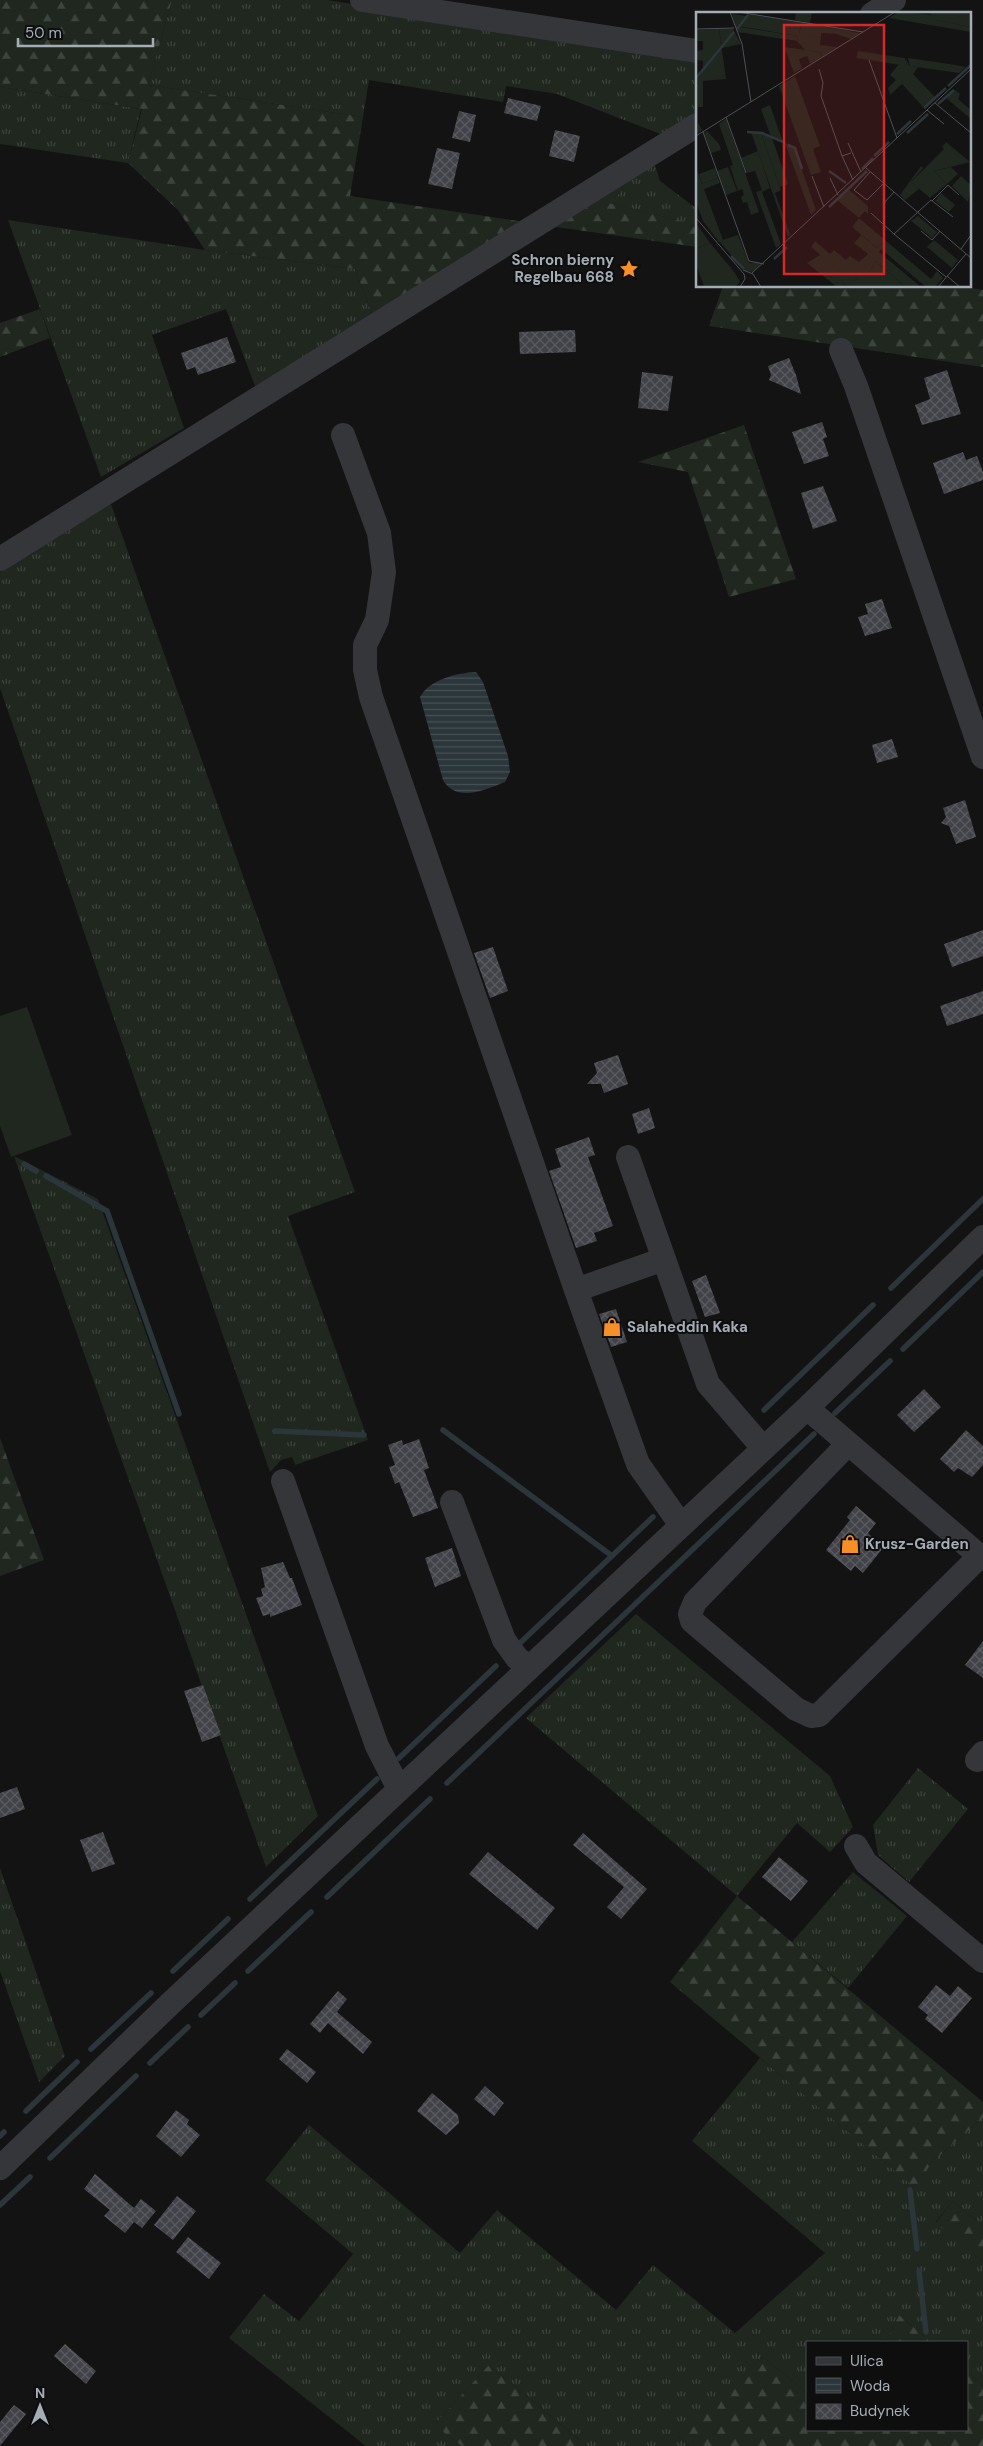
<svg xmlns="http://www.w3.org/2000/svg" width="983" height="2446" viewBox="0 0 983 2446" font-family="'DM Sans',sans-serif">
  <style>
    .grass { fill: url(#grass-tufts) }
    .forest { fill: url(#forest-firs) }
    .pitch { fill: #1f271f }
    .water { fill: url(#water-rules) }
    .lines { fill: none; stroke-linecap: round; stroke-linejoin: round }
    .stream { stroke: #2b363a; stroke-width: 5.5 }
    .building { fill: url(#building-cross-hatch) }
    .minor { stroke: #34363a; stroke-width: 24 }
    .labels { text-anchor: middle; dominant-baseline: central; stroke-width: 4; stroke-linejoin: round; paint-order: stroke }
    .poi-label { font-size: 15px; font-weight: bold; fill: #a4acb5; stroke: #0e0e0f; text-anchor: start }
    .inset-river { fill: none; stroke: #2b363a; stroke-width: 2.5 }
    .inset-road { fill: none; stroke: #4d5054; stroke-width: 1 }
    .view { fill: #d62828; fill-opacity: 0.15; stroke: #d62828; stroke-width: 2.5 }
    .inset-edge { fill: none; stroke: #a4acb5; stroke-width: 2.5 }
  </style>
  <defs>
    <pattern id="grass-tufts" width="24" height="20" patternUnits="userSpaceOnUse" patternTransform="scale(1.25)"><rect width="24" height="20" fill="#1f271f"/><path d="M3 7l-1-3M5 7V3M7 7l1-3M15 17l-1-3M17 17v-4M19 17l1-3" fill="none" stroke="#3d443d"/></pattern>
    <pattern id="forest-firs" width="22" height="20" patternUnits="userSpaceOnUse" patternTransform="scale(1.25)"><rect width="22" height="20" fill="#1f271f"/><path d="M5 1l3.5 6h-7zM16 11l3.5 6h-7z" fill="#3d443d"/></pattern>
    <pattern id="water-rules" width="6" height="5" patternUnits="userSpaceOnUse" patternTransform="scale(1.25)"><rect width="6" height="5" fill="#2b363a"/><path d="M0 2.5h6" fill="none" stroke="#475054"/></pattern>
    <pattern id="building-cross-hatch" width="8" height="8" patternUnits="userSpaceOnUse" patternTransform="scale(1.25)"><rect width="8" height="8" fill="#424348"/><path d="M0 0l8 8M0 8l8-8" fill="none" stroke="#5a5b60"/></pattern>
  </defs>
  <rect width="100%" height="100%" fill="#131314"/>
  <path class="grass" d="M172,0H327L697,57V113L663,135L557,94L506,86L503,102L369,80L363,117L148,85Z
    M0,87L141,109L128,163L0,144Z
    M654,162L660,181L697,209V230L689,223L607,203L620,193L625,181Z
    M8,220L205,250L355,269L373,316L255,386L226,309L152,335L184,428L101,477Z
    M111,504L355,1192L288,1216L368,1440L295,1465L292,1457L281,1460L270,1472L0,688V572Z
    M14,1156L98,1199L318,1816L266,1867Z
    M636,1614L830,1776L853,1827L830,1852L797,1823L737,1896L526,1718Z
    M918,1768L968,1809L909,1882L878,1855L873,1825Z
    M0,1868L65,2056L39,2082L0,1971Z
    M853,1872L907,1916L848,1988L792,1942Z
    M760,2058L916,2188L931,2163L983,2118V2226L953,2201L936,2222L983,2262V2386L967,2372V2342H931L899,2315L885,2342H807V2393L763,2357L678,2437L689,2446H587L489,2365L435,2424L462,2446H366L229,2338L264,2294L299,2321L353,2254L265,2180L309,2125L460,2253L497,2210L616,2310L653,2265L735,2333L825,2253L692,2141Z"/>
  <path class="forest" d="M0,0H172L148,85L363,117L350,196L525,222L373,316L355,269L205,250L178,210L128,163L142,109L0,87Z
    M625,181L620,193L608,203L690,223L697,230V247L556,227Z
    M723,286H959L983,290V367L709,326Z
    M40,309L50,338L0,357V323Z
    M744,425L796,579L729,597L688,472L638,462Z
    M0,1438L44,1560L0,1576Z
    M737,1896L983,2102V2118L931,2163L916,2189L670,1982Z
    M953,2201L983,2226V2262L936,2223Z
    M899,2315L931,2342H885Z
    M763,2357L807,2393V2430H967V2372L983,2386V2446H689L677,2436Z
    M489,2365L587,2446H462L434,2425Z"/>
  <path class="pitch" d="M27,1007L72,1135L11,1157L0,1126V1016Z"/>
  <path class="water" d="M476,672L483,682L508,756L510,772L505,782C485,790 456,803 443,780L420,697C430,679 457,673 476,672Z"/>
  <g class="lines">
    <path class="stream" d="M24,1164L36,1171
      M46,1176L107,1211L179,1414
      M891,1288L983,1199
      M903,1349L983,1272
      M764,1410L873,1305
      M835,1413L890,1361
      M443,1430L612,1556
      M275,1431L364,1435
      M519,1644L653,1517
      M399,1758L496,1666
      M447,1783L814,1434
      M327,1897L430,1799
      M250,1899L377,1779
      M173,1971L228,1919
      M248,1971L311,1912
      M201,2015L235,1983
      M91,2049L151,1993
      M150,2063L188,2027
      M26,2111L77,2062
      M0,2136L4,2132
      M50,2158L136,2076
      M910,2190L917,2249
      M0,2205L30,2177
      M919,2271L926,2332"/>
  </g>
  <path class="building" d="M508,98L541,106L537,121L504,113Z
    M459,111L476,115L470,142L452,138Z
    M555,130L580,136L574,162L549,156Z
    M437,148L460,153L452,189L428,184Z
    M575,330L576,352L520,354L519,332Z
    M227,337L236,362L198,375L195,367L187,370L181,353Z
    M789,358L796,375L801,394L769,380L771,375L768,366Z
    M947,370L961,414L922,425L915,405L930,399L924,378Z
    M642,372L673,376L668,411L638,408Z
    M822,422L827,437L823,439L829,456L804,464L792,432Z
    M963,452L966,460L977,456L983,472V480L944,494L933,463Z
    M823,486L837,521L813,529L801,493Z
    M882,599L892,628L865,636L858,617L868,614L865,604Z
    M892,739L898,757L877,763L872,745Z
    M965,800L976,837L956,844L949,826L941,823L946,817L943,808Z
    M983,930V956L952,967L944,944Z
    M493,947L508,991L490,998L474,953Z
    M983,991V1014L947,1026L940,1006Z
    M618,1055L628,1084L604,1093L601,1084H587L597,1073L594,1063Z
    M649,1108L655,1128L638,1134L632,1114Z
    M589,1137L595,1155L588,1157L613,1226L594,1233L597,1241L576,1248L549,1171L561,1167L555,1149Z
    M706,1275L720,1313L705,1317L692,1281Z
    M616,1309L627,1342L611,1347L599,1314Z
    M924,1389L941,1407L914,1432L897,1415Z
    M966,1430L983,1446V1465L972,1477L958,1468L954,1472L940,1459Z
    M419,1439L429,1468L424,1470L438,1508L413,1517L399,1482L395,1484L389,1467L395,1465L388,1445L402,1440L403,1445Z
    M856,1506L876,1523L868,1533L883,1548L863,1573L855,1566L851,1571L826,1550L850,1520L847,1517Z
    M452,1548L461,1576L435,1587L425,1558Z
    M283,1562L290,1578H292L302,1605L270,1617V1614L263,1616L256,1598L263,1596L261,1589L265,1587L261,1568Z
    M983,1641V1678L965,1665Z
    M203,1685L221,1735L202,1742L184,1691Z
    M17,1787L25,1809L0,1818V1793Z
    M103,1832L115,1864L92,1872L80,1840Z
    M583,1833L647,1889L621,1919L607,1907L624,1887L573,1845Z
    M488,1852L555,1908L537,1930L469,1874Z
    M779,1857L808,1881L791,1901L762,1877Z
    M936,1985L950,1996L958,1986L972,1998L942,2033L925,2019L928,2015L918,2007Z
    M338,1991L347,1999L337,2012L372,2042L363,2054L328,2023L320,2033L310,2024Z
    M287,2049L316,2072L307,2083L279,2059Z
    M485,2086L504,2103L494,2116L474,2099Z
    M432,2093L458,2115L459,2123L446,2135L417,2111Z
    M176,2110L189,2120L187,2124L200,2135L181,2157L156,2136Z
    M95,2174L134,2208L141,2199L156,2211L142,2228L134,2222L125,2233L104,2216L110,2210L84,2189Z
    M177,2196L196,2211L173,2240L154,2225Z
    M188,2237L221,2263L209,2279L176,2252Z
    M65,2344L96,2371L86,2384L54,2356Z
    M14,2405L26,2414L0,2446V2422Z"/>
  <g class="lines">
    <path class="minor" d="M362,0L697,51
      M872,14L894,0
      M841,350L856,386L983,757
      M343,435L379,533L384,572L377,620L365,645V670L371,697L576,1290L664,1259
      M0,559L697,125
      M628,1157L708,1384L763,1448
      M576,1290L638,1464L681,1525
      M807,1408L983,1559
      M848,1444L695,1602L690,1614L692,1621L796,1709L811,1716L819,1715L980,1556
      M283,1481L377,1746L399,1789
      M452,1502L504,1640L517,1658L529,1667
      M977,1760L983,1753
      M856,1846L866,1863L983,1961
      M0,2168L172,2002L807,1408L983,1237"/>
  </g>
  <defs>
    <g id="sight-bare" transform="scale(1.5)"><path d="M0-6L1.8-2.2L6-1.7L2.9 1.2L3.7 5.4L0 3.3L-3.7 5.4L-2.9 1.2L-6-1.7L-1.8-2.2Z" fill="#f78f28" stroke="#0e0e0f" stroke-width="2.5" paint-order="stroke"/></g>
    <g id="shop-bare" transform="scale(1.5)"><path d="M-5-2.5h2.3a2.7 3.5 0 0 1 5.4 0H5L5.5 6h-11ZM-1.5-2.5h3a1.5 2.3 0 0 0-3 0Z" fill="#f78f28" stroke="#0e0e0f" stroke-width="2.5" paint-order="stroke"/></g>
  </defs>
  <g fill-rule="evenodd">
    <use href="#sight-bare" x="629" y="269"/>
    <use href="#shop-bare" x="612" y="1327"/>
    <use href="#shop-bare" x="850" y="1544"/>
  </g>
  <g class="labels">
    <g class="poi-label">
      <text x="614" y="260" text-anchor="end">Schron bierny<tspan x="614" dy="17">Regelbau 668</tspan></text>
      <text x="627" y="1327">Salaheddin Kaka</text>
      <text x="865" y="1544">Krusz-Garden</text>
    </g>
  </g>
  <g transform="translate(696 12)">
    <rect width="275" height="275" fill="#131314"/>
    <path d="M100,0L116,1L114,11L99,8ZM234,0H275V15L239,8ZM36,2L50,4L44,15L102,24L101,29L41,20ZM106,10L164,21L155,27L140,22L125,21V25L103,22ZM23,17L30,67L7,69V49L0,48V39L7,38V29H0V18ZM88,35L124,40L126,45L114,52L111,44L103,47L106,56L98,61ZM209,46L214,54L222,55L217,62L239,85L227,95L206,72L194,83L192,76L200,68L194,63L203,52L211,53ZM99,64L124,134L117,137L125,160L115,163L83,74ZM259,78L264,82L262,87L275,98V107L250,86ZM74,93L75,96L87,130L75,125L65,97ZM55,120L65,121L85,178L79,181L94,222L92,225ZM89,131L98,135L120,198L115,203ZM225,154L227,156L215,170L223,177L209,188L204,183ZM255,155L262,162L251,172L238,159ZM19,156L22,166L6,172L3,162ZM265,164L275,173L272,190L256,174ZM152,177L172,194V202L169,199L163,206L141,188ZM245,181L259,193L253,200L239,189ZM222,204L241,220L236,226L215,209ZM42,223L53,251H65L57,260L49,259L23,229ZM165,223L181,236L189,228L235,267L241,259L247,266L239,275H230L185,237L183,240L225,275H210L179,249L174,260L157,269L146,271L152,275H141L111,251L124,243L115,235L119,229L134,242L138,238L150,248L154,244L163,250L172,242L158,231ZM238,228L262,248L256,256L231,235ZM14,231L39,261L44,270L39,275H8L0,252V237Z" fill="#1f271f"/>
    <path d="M202,0L239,3L240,8L275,15V20L193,6ZM51,2L106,10L103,21L125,25L124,33L141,35L126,45L124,40L109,38L101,29L102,24L42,14ZM23,17H37L45,32L26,36ZM162,39L209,46L211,54L160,46ZM212,46L260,53L270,55L263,61L214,54ZM7,59V95H2V111L6,118L0,122V68ZM30,107L63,200L55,203L51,190L47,191L45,185L48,183L46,177L42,179L34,154L37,153L23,112ZM11,119L23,132L25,138L15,141L8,121ZM65,121L75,123L92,172L84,175ZM250,130L274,150L238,159L251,172L234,186L215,170L248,137L246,135ZM62,139L74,176L66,180L85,232L80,236L60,180L66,178L59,159L51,161L45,146ZM0,155L6,172L22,166L24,171L8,177L27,228L23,230L7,209L0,190ZM32,155L41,179L30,183L21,159ZM163,206L189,228L181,236L156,215ZM0,211L14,231L0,237ZM179,249L210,275H152L146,271L151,265L157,269L162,266L157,261L165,253L174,260ZM137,254L149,263L140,272L132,260Z" fill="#1f271f"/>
    <path class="inset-river" d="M41,17L52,3M0,66L38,20M252,74L275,53M242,92L258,78M228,96L250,76M51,120L66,121L87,130M211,121L232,102M201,122L215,109M92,133L99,136L106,157M178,144L193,130M166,157L177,146M133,159L150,171M133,195L171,159M35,244L48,257M78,247L91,235"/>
    <path class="inset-road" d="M34,0L46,32L55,90M42,0L167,20M0,17L38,16M173,48L201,126M123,57L127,71L125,84L146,144L155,141M239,91L275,121M231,98L248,112M30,105L50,161M7,120L53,249L68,252M0,124L199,0M152,131L165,160M146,144L157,168M170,156L275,246M174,160L158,178L171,188L188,171M116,164L128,195M134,166L142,183M236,189L252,173L263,183M187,192L198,180M175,201L198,222M0,206L48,262L49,267L44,275M225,219L236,228L244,219M265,237L275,223M47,258L57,262L65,275M56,261L275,57M251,264L264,275M250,265L198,222L235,188L257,205M242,275L270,242"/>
    <path class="view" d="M88,13H188V262H88Z"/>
    <rect width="275" height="275" class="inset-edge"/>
  </g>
  <rect x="806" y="2341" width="162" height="90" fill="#0e0e0f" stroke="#4a4d51"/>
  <rect x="816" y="2357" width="25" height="8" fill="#34363a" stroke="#4a4d51"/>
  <text x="850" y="2366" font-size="15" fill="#a4acb5">Ulica</text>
  <rect x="816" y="2378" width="25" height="15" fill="url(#water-rules)" stroke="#4a4d51"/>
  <text x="850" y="2391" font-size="15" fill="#a4acb5">Woda</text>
  <rect x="816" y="2404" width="25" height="15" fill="url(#building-cross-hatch)" stroke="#4a4d51"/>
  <text x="850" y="2416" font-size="15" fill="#a4acb5">Budynek</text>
  <g transform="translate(40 2406)" stroke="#0e0e0f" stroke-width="4" paint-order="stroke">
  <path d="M0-4L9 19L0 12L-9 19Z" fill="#a4acb5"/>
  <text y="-8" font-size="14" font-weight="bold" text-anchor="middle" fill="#a4acb5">N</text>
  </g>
  <path d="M18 38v8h135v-8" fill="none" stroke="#a4acb5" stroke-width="2.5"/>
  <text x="25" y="38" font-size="15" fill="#a4acb5" stroke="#0e0e0f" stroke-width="4" paint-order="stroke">50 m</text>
</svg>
